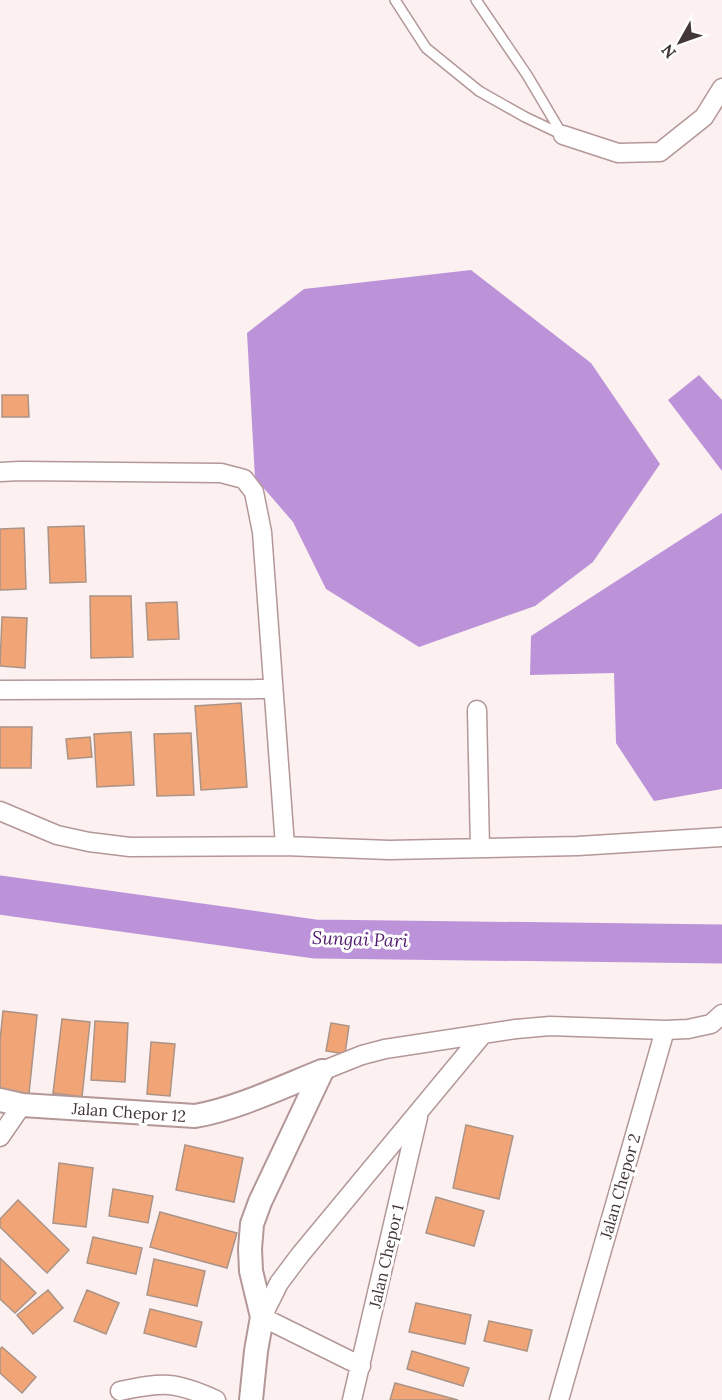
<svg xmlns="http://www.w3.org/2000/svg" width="722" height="1400" viewBox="0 0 722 1400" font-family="Lora,serif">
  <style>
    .water { fill: #bc93d9 }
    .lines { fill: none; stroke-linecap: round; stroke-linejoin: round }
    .river { stroke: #bc93d9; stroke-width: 39 }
    .building { fill: #f1a577; stroke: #ab9386; stroke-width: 1.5 }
    .service-casing { stroke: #b49797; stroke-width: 12 }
    .minor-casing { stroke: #b49797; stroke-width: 21 }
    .tertiary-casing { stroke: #b49797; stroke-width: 26 }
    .service { stroke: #fff; stroke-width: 9 }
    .minor { stroke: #fff; stroke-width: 18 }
    .tertiary { stroke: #fff; stroke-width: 22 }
    .labels { text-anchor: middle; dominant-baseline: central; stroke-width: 6; stroke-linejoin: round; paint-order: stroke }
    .street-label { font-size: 16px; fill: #423636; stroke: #fff }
    .water-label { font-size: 18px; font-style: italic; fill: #511b6e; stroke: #fff }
  </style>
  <rect width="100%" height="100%" fill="#fcf0f0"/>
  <path class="water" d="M471,270L591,363L660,464L593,562L535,606L419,647L326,589L293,522L255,478L247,333L304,289Z
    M699,375L722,400V471L668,400Z
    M722,513V789L654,801L616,743L614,673L530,675L531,636Z"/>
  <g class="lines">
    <path class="river" d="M0,895L315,939L722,944"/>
  </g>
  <path class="building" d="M2,395H28L29,417H2Z
    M84,526L86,582L50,583L48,527Z
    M24,528L26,589L0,590V529Z
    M90,596H131L133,657L91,658Z
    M177,602L179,639L148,640L146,603Z
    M2,617L27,618L25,668L0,666Z
    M241,703L247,787L201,790L195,706Z
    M0,727H32L31,768H0Z
    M131,732L134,785L97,787L94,734Z
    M191,733L194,795L157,796L154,734Z
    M90,737L92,757L68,759L66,739Z
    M3,1011L37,1015L29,1094L0,1091V1041Z
    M62,1019L90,1022L82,1097L53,1093Z
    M95,1021L128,1023L125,1082L91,1080Z
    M331,1023L349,1026L345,1054L326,1051Z
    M151,1042L175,1044L170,1096L147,1094Z
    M466,1125L513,1136L499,1199L453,1188Z
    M185,1145L243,1158L234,1202L176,1190Z
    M59,1163L93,1168L86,1227L53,1223Z
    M113,1189L153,1196L148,1223L109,1216Z
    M436,1197L484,1211L474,1246L426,1233Z
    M18,1200L69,1250L47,1273L0,1227V1219Z
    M160,1212L237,1233L227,1268L150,1247Z
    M93,1237L142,1248L136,1274L87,1263Z
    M0,1258L36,1293L15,1313L0,1299Z
    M154,1259L205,1271L197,1306L147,1295Z
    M48,1290L63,1308L33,1334L17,1315Z
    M87,1290L119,1303L106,1334L74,1321Z
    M416,1303L471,1315L465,1344L409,1332Z
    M150,1309L202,1322L196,1347L144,1333Z
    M489,1321L532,1330L527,1351L484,1341Z
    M2,1347L36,1377L22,1393L0,1373V1349Z
    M412,1351L469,1368L463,1386L407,1369Z
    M395,1383L458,1400H390Z"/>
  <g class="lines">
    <g class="service-casing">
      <path id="service" d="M395,0L426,48L479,91L525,117L563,135
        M476,0L527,75L562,134"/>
    </g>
    <g class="minor-casing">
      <path id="minor" d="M563,135L618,153L660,152L704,117L722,88
        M0,472L20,471L221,473L244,479L254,492L262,532L285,846
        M0,690L273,689
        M477,710L480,848
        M0,811L57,835L89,842L130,847L285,846L389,850L578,846L722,837
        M322,1071L362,1055L385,1049L516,1029L550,1026L665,1030L688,1029L711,1024L722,1014
        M0,1137L22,1105
        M361,1366L262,1317L279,1283L300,1255L483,1034
        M120,1391C163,1382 175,1381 216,1400
        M352,1400L418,1117
        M559,1400L665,1030"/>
    </g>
    <g class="tertiary-casing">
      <path id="tertiary" d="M0,1100L22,1105L195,1116C236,1109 282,1087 322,1071
        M251,1400L256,1351L262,1317L251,1271L250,1249L252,1224L260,1202L322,1071"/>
    </g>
    <use href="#service" class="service"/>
    <use href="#minor" class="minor"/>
    <use href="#tertiary" class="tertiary"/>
  </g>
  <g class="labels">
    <g class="street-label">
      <text transform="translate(129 1112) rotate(4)">Jalan Chepor 12</text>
      <text transform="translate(620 1186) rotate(-74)">Jalan Chepor 2</text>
      <text transform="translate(386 1256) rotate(-77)">Jalan Chepor 1</text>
    </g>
    <g class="water-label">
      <text transform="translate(360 939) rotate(2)">Sungai Pari</text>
    </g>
  </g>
  <g transform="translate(680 42) rotate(230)" stroke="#ffffff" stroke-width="4.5" paint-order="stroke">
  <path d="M0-4.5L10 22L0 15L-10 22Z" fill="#423636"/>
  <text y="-9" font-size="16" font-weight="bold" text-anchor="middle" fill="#423636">N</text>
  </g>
</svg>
